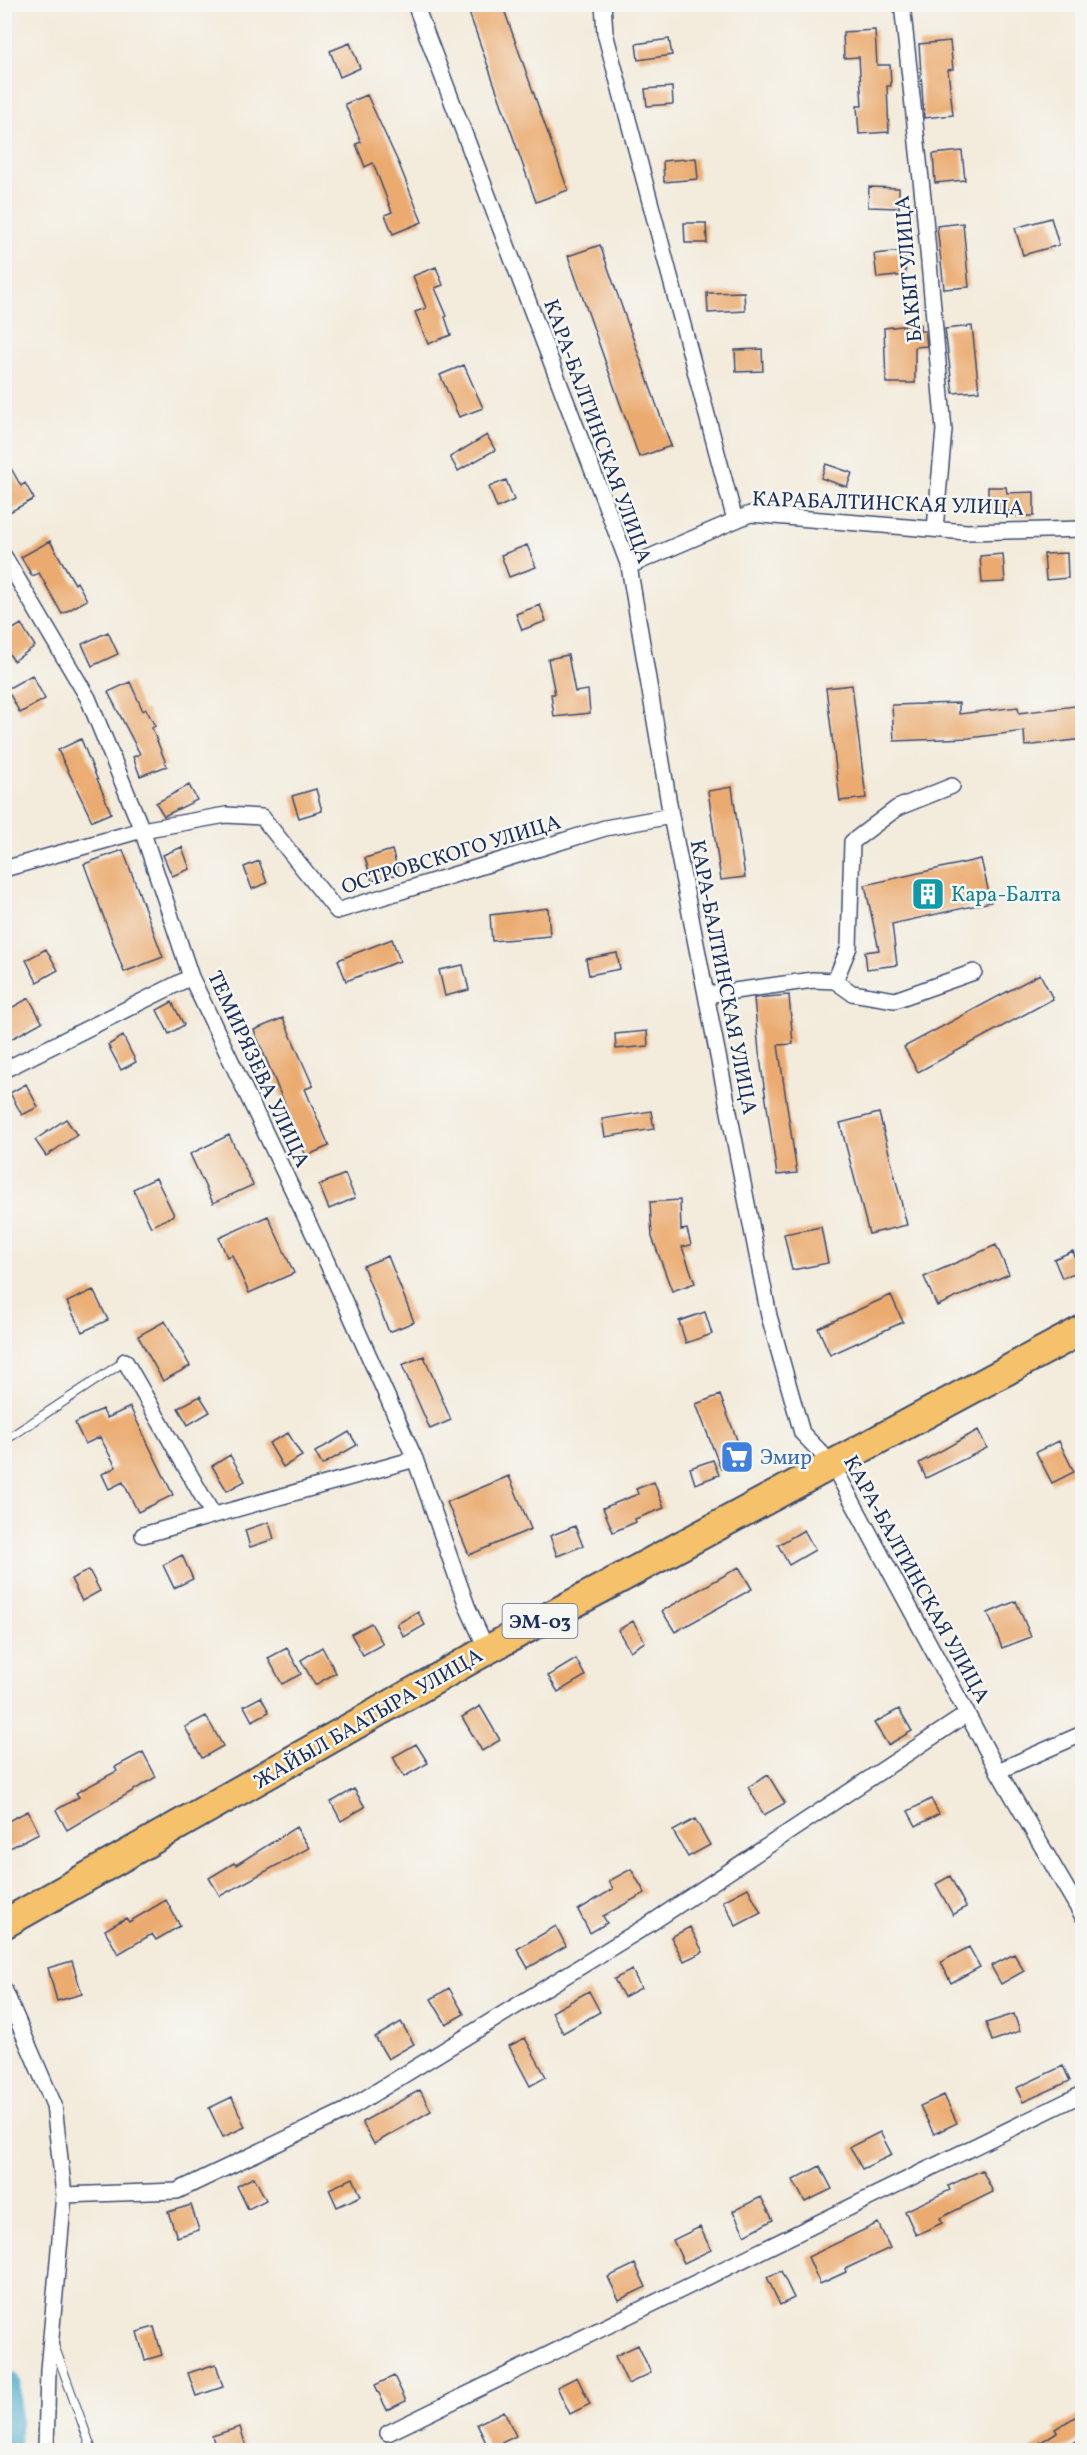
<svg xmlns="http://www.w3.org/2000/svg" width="1087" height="2455" viewBox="0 0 1087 2455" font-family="Vollkorn,serif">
<rect width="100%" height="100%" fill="#f6f6f2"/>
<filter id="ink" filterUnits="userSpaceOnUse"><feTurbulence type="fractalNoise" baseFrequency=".0167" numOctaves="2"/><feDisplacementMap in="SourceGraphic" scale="12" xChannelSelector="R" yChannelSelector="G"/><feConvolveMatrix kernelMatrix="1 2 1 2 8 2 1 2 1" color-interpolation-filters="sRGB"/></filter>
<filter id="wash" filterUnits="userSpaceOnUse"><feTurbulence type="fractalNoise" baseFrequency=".008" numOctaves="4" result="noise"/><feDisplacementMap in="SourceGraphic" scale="24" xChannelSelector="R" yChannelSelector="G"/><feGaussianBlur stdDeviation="1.35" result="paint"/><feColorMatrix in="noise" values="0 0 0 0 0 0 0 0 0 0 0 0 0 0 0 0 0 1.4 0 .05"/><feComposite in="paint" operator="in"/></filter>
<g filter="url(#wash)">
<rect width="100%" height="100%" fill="#f3ebdb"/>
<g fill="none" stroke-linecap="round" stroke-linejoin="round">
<path stroke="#4eabcc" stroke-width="33" d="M4,2385l1,65"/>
</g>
<g id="blocks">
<path fill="#ebab6f" d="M466,4h36l66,186 -32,12z
M875,30l2,35h13l1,21h-4l2,46 -30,2 -2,-28h5l-3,-49 -15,1 -1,-26z
M669,39l3,16 -34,5 -2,-16z
M950,41l3,28 -5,1 5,45 -29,3 -5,-74z
M350,43l10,25 -20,9 -10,-26z
M672,87l1,17 -26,2 -2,-17z
M367,95l32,69 23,58 -29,12 -8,-19 7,-3 -19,-49 -8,4 -9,-23 5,-2 -16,-38z
M962,151l3,29 -30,3 -2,-29z
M696,158l2,21 -34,3 -1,-21z
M869,187l30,1v20l-31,-1z
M1051,218l8,27 -36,10 -8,-27z
M684,223h22l1,20h-22z
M963,223l6,64 -25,2 -7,-63z
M600,245l71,201 -32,11 -71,-201z
M904,251l2,24 -29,3 -3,-24z
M436,267l7,18 -8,3 12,28 -2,1 6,18 -23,9 -13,-32 11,-4 -13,-32z
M744,292l1,19 -37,2 -1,-20z
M920,324v7h5l2,15 -12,1v36h-29l-2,-55z
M972,326l7,65 -26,2 -8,-64z
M762,349l1,22 -27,1 -1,-22z
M464,365l19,43 -24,9 -19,-42z
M487,435l8,15 -37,21 -8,-14z
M4,456l17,30 4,-3 9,16 -30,16z
M826,464l26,9 -5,14 -26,-9z
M506,480l8,20 -17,8 -8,-21z
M988,487h18l1,6 27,-1v24h-22v-5l-24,1z
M50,541l25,43 2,-2 10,18 -25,14 -23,-41 -7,3 -11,-19z
M527,545l9,22 -27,10 -8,-22z
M1067,553l1,25 -22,2 -2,-26z
M1003,554l2,28 -23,1 -2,-27z
M540,605l6,16 -24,9 -6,-16z
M21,624l14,22 -21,15 -10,-14v-12z
M108,632l10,22 -26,12 -10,-22z
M568,655l7,37 13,-2 2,23 -36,4 -3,-23h4l-7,-35z
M32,675l13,24 -25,14 -13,-24z
M130,682l13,29 3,-2 9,17 -3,2 15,38 -27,10 -7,-19 7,-3 -32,-62z
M852,685l14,113 -26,3 -14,-113z
M959,703v11l59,-7 1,6 64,-8v34l-58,7 -1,-15 -55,7 -75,3 -2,-36z
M81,739l30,74 -19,8 -34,-71z
M189,785l8,15 -33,16 -8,-13z
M732,787l13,90 -24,3 -13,-89z
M316,789l6,22 -23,7 -7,-22z
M182,847l8,22 -18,7 -9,-21z
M123,850l40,107 -39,15 -40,-108z
M392,850l7,24 -27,7 -7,-23z
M981,859l10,43 -99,22 5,41 -30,4 -2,-17 14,-2 -14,-65z
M259,861l8,22 -15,6 -8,-22z
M548,908l2,28 -58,5 -2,-26z
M392,939l8,22 -54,20 -8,-21z
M46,949l12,21 -21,12 -11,-22z
M617,953l3,16 -31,6 -3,-16z
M463,965l6,25 -24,6 -6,-26z
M1040,974l13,25 -135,73 -14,-25z
M789,995l4,49 -15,1 19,128 -20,2 -18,-123 -5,-54z
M29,998l13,24 -38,21v-31z
M172,1002l12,23 -15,9 -12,-24z
M283,1018l30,68 -8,3 24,57 -23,10 -52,-126z
M647,1031l1,15 -32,3 -1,-15z
M123,1036l13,26 -15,8 -13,-25z
M26,1084l12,23 -16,8 -12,-22z
M651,1111l3,18 -49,8 -3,-18z
M879,1113l28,112 -38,9 -29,-111z
M66,1119l11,16 -31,21 -11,-16z
M229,1135l24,50 -40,18 -23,-49z
M345,1174l10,24 -26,11 -10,-24z
M156,1178l18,37 -23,12 -18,-38z
M680,1200l1,30 6,-1 4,16 -9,2 13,36 -23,8 -20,-54 -2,-35z
M268,1216l26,57 -45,20 -17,-38 -5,2 -8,-19z
M821,1227l7,36 -36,7 -8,-36z
M996,1245l13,29 -72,32 -13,-29z
M1073,1251l7,20 -18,7 -8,-19z
M388,1256l26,66 -25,10 -26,-66z
M93,1290l15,30 -26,12 -15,-30z
M891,1295l12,27 -73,33 -12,-27z
M705,1312l7,22 -26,9 -7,-22z
M165,1321l25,45 -27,15 -25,-45z
M424,1356l27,64 -21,9 -28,-64z
M720,1395l25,66 -24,8 -25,-65z
M200,1396l10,16 -22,13 -10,-17z
M130,1407l43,88 -35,17 -15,-30 -14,7 -7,-15 14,-7 -16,-30 -15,7 -10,-21 27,-14 5,9z
M978,1430l9,18 -61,30 -7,-15z
M349,1432l8,13 -35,20 -7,-13z
M288,1433l14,23 -19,11 -14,-24z
M1059,1441l15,31 -22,11 -16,-31z
M230,1455l15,26 -18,10 -15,-25z
M713,1460l6,15 -24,9 -5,-16z
M509,1476l22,53 -62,26 -22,-53z
M654,1482l10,26 -29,11 1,3 -23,10 -10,-24 35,-14 -2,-5z
M269,1522l5,17 -24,8 -5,-17z
M575,1526l8,20 -26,10 -7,-20z
M804,1530l11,20 -26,15 -11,-20z
M182,1555l11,24 -19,9 -11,-23z
M739,1567l13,22 -77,43 -13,-21z
M89,1570l11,21 -18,10 -11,-22z
M1016,1601l15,36 -29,11 -14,-35z
M418,1612l7,13 -21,12 -7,-13z
M633,1621l12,21 -15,9 -12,-21z
M371,1623l12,21 -20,11 -12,-21z
M322,1647l14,26 -21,12 -14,-25z
M287,1648l14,26 -19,10 -14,-26z
M576,1659l9,17 -27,16 -10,-16z
M261,1697l8,15 -17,9 -8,-15z
M480,1706l20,34 -18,11 -20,-34z
M899,1709l13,22 -24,14 -14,-22z
M206,1716l17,30 -21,12 -17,-31z
M416,1744l12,19 -24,14 -11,-20z
M143,1752l13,25 -89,53 -11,-20 23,-13 -3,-4 41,-22 -2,-4z
M768,1775l17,28 -21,12 -16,-28z
M354,1789l11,18 -24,14 -10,-19z
M931,1799l8,15 -23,12 -8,-15z
M28,1811l11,22 -35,18v-28z
M695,1819l15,26 -22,12 -15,-26z
M296,1827l13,21 -89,48 -11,-18 25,-15 2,2z
M631,1869l14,24 -42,23 4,7 -17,10 -12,-23 35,-21 -4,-8z
M950,1876l16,31 -13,8 -17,-31z
M748,1888l13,25 -25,13 -13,-25z
M166,1900l14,26 -24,14 -4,-6 -34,20 -13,-24 21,-12 3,4z
M556,1926l10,20 -38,22 -11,-19z
M690,1927l13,25 -19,9 -13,-24z
M969,1947l11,20 -29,16 -10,-21z
M1014,1954l10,17 -23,13 -10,-18z
M72,1961l10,33 -25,7 -9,-33z
M632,1970l9,18 -17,9 -10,-18z
M449,1988l15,26 -18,10 -15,-25z
M589,1991l11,21 -37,21 -11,-21z
M1014,2014l6,17 -28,10 -6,-18z
M401,2022l13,22 -26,15 -13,-22z
M525,2038l21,39 -16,9 -21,-40z
M1063,2066l7,15 -47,21 -7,-14z
M420,2090l11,21 -57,33 -12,-22z
M944,2095l13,28 -23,11 -14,-28z
M232,2097l13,30 -22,10 -14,-29z
M880,2132l12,23 -30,14 -12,-22z
M820,2166l12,23 -27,13 -12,-22z
M982,2170l11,22 -53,26 2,5 -26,12 -11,-24 45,-21 -2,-4z
M254,2177l12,23 -18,9 -11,-23z
M353,2178l8,18 -24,11 -8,-18z
M761,2197l12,23 -28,15 -12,-24z
M191,2205l8,25 -22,7 -9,-25z
M878,2223l12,25 -45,21 1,3 -26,12 -12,-27z
M700,2227l11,23 -27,13 -11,-23z
M635,2264l11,23 -27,13 -11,-23z
M781,2271l13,27 -14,7 -13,-28z
M154,2327l8,28 -17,5 -8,-28z
M638,2345l13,28 -23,11 -13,-28z
M216,2364l7,23 -27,9 -8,-23z
M394,2376l12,25 -19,9 -12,-25z
M577,2377l13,27 -20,10 -13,-27z
M504,2411l12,25 -27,13 -12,-25z
M1083,2412v25l-22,14h-34l30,-19 -2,-3z
M240,2427l6,19 -12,5h-17l-5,-15z"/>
</g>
</g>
<g filter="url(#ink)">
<use href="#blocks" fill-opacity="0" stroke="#3b4b71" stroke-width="1.5"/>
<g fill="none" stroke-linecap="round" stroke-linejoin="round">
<defs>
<path id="lane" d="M4,1441l121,-80
M54,2345l38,105"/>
<path id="street" d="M415,4l214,562 42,250 98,500 33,117 30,31 166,307 84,144
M603,4l2,29 130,487
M902,4l22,203 20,223 -9,99
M4,556l84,142 54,132 49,147 135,283 89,199 52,147 20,44
M629,566l121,-52 217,18 115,-3
M4,869l138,-39 84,-15 36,2 75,94 268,-83 66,-12
M835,981l14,-34 3,-105 45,-34 55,-22
M706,995l107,-15 22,1 17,12 43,7 79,-28
M4,1070l187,-93
M125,1361l88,154
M143,1535l272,-76
M998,1771l84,-37
M4,1989l50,116 10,90 -16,175 -2,80
M64,2195l113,-4 168,-80 303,-186 319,-211
M388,2433l694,-339"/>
<path id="highway" d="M4,1924l483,-274 595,-320"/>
</defs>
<use href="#lane" stroke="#3b4b71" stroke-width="10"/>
<use href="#street" stroke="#3b4b71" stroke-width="18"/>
<use href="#highway" stroke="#3b4b71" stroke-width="32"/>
<use href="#lane" stroke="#fff" stroke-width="8"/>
<use href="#street" stroke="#fff" stroke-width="15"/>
<use href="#highway" stroke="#f5c16b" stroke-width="28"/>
</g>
</g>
<defs>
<symbol id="building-square" viewBox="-11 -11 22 22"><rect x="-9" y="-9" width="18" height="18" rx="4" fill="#0f9aa8" stroke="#f6f6f2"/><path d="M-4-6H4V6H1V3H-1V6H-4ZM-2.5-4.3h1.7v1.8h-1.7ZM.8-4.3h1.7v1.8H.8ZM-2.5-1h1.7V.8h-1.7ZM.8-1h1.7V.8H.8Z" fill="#fff"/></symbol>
<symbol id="supermarket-square" viewBox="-11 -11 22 22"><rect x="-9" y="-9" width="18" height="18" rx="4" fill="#3f7fe0" stroke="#f6f6f2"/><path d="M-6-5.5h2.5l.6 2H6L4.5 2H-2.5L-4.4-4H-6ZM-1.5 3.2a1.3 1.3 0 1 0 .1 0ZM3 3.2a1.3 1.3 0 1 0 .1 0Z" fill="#fff"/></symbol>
</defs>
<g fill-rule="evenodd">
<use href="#building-square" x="909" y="875" width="38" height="38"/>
<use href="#supermarket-square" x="718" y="1438" width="38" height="38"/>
</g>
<g text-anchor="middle" stroke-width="5" stroke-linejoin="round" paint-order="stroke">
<rect fill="#f6f6f2" stroke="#5d6b8a" stroke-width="1.5" x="502.5" y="1604" width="75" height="34" rx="4.5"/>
<g font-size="20" font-weight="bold" fill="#1b2f5e">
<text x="540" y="1628">ЭМ-03</text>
</g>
<g font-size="21" fill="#1b2f5e" stroke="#f6f6f2">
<text transform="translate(908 269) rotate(-95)" y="7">БАКЫТ УЛИЦА</text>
<text transform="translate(598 431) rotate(70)" y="7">КАРА-БАЛТИНСКАЯ УЛИЦА</text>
<text transform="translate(888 503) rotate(2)" y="7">КАРАБАЛТИНСКАЯ УЛИЦА</text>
<text transform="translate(451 854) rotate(-17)" y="7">ОСТРОВСКОГО УЛИЦА</text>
<text transform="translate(724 977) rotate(79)" y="7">КАРА-БАЛТИНСКАЯ УЛИЦА</text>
<text transform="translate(259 1069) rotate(65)" y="7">ТЕМИРЯЗЕВА УЛИЦА</text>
<text transform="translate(917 1579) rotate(61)" y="7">КАРА-БАЛТИНСКАЯ УЛИЦА</text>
<text transform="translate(368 1718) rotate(-30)" y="7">ЖАЙЫЛ БААТЫРА УЛИЦА</text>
</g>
<g font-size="21" fill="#0d838f" stroke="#f6f6f2" text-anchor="start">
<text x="951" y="901">Кара-Балта</text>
</g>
<g font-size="21" fill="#366cbe" stroke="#f6f6f2" text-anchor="start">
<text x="760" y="1464">Эмир</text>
</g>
</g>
<rect width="1087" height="2455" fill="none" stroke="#f6f6f2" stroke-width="24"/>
</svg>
